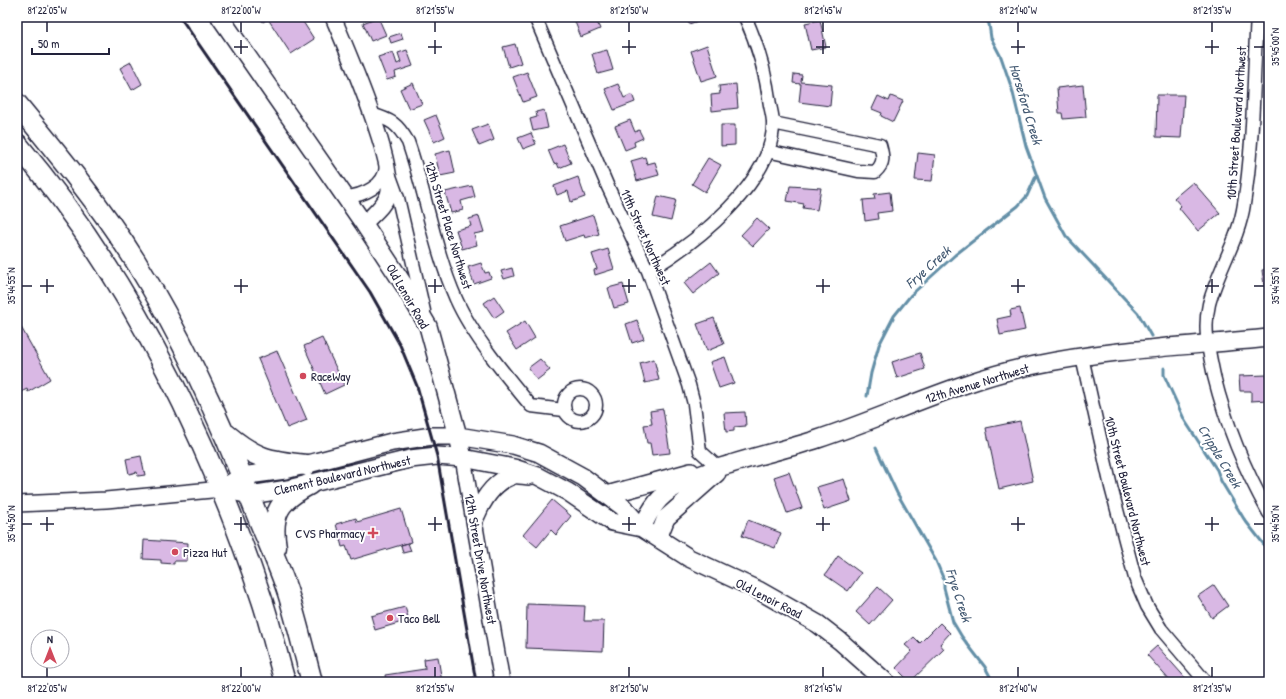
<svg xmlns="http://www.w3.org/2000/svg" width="1286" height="699" viewBox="0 0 1286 699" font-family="'Patrick Hand',sans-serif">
<rect width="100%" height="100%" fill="#fff"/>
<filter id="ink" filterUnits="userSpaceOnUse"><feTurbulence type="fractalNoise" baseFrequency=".025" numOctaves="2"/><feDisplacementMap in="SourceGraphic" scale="8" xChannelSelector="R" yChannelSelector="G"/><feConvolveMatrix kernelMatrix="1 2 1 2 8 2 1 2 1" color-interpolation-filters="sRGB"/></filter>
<g filter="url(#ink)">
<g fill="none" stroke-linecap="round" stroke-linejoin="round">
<path stroke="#638fa7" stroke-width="3" d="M985,17l4,7 2,14 10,19 11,32 14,57 19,52 21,38 72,77 13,23
M1164,368v7l21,46 32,49 4,11 23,38 25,32
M867,396l4,-23 8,-28 15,-29 17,-21 44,-40 63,-49 9,-10 9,-20
M876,448l21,45 39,68 8,19v8l9,34 9,15 23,30 8,15"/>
</g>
<path fill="#d9b8e4" stroke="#22223b" d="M260,17h40l14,22 -23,15 -23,-35 -5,3z
M378,17l8,18 -15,6 -8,-18z
M588,17h7l5,12 -19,8 -6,-15z
M687,17h16l1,2 -15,5z
M820,20l6,27 -15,3 -6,-27z
M401,33l2,6 -12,4 -2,-6z
M515,44l6,19 -12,4 -6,-20z
M707,45l10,31 -16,5 -10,-30z
M407,50l6,16 -18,6 1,5 -9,3 -9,-23 15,-5 4,12 4,-2 -3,-9z
M607,50l6,20 -15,4 -6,-20z
M131,62l11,22 -10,6 -12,-22z
M527,72l10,25 -14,5 -10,-25z
M794,74l8,1 -1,7 31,3 -2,21 -31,-4 2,-18 -8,-1z
M413,83l9,21 -13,5 -9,-20z
M618,84l6,14 8,-4 3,8 -21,8 -9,-21z
M736,84l2,24 -26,3 -1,-16 9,-1 -1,-8z
M1083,85l3,32 -23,2 -1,-6h-3l-2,-25z
M1157,95h27l-3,43 -25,-1z
M878,96l11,5 2,-5 12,5 -10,21 -12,-6 1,-3 -10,-4z
M544,110l4,18 -15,3 -3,-12 7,-2 -1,-5z
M436,115l9,22 -11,5 -10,-22z
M630,120l5,12 4,-2 4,8 -9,4 1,4 -10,4 -10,-24z
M488,124l6,16 -15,6 -7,-16z
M721,125h14v20l-14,1z
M531,133l5,11 -13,5 -5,-11z
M563,144l8,19 -12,5 -2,-5 -3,1 -6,-14z
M450,150l5,23 -15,3 -5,-22z
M918,153l17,2 -3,26 -17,-1z
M645,157l2,7 8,-2 4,13 -22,6 -6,-20z
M708,158l13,7 -16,27 -13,-8z
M578,177l7,20 -14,5 -3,-11 -11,4 -3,-9z
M1193,182l27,31 -22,18 -19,-23 2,-2 -7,-8z
M472,186l3,11 -14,4 2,9 -12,3 -6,-21z
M790,186l31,2 -4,22 -14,-2 1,-4 -17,-3z
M890,192l2,19 -15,2 1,6 -13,2 -2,-21 12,-1 -1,-5z
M658,196l18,4 -5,21 -18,-4z
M593,215l6,19 -14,4 -1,-3 -19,6 -5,-15z
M479,216l5,16 -10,2 3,11 -15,4 -6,-19 15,-4 -2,-7z
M757,218l12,11 -16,17 -12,-11z
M608,249l6,20 -19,6 -1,-5 3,-1 -5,-15z
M711,262l8,11 -26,21 -9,-11z
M481,263l4,10 4,-1 2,6 -17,6 -6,-17z
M512,268l2,8 -10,3 -3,-8z
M1269,269v15l-5,1 -2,-15z
M623,284l6,20 -15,4 -6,-20z
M494,296l10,15 -10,7 -10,-15z
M1020,308l5,22 -25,5 -3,-16 14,-3 -1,-6z
M714,318l10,26 -17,7 -10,-27z
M17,320l33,59 -22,13 -1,-3 -10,5z
M637,320l7,19 -12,4 -6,-19z
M525,321l10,17 -18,12 -11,-17z
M322,338l22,47 -19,9 -21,-48z
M277,351l30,69 -20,8 -29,-69z
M920,353l5,16 -28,9 -5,-16z
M725,357l9,26 -15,5 -9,-26z
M540,359l10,11 -13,10 -9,-12z
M654,359l5,21 -14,3 -5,-20z
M1267,375l1,25 -17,1v-10h-11l-1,-15z
M663,409l7,44 -18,2 -2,-12h-3l-3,-18 8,-1 -2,-13z
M745,412l1,14 -12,1v4l-8,1 -2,-19z
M1020,421l13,60 -34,8 -13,-61z
M141,456l4,19 -7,1 -1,-4 -8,2 -3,-15z
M789,472l13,36 -15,5 -13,-36z
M844,479l7,22 -27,9 -7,-23z
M552,500l19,16 -15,19 -5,-5 -14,17 -14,-12z
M401,509l10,33 -60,18 -5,-14 -4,1 -6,-23 20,-6 1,4z
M748,520l33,13 -6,15 -33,-12z
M144,540l44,3 -1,18h-13v3l-13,-1v-3l-18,-1z
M408,543l3,8 -8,2 -2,-8z
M838,556l23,17 -13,18 -23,-16z
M1214,585l14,21 -16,12 -14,-22z
M878,587l14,13 -22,25 -14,-13z
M527,604l58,2 -1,15h20l-1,30 -77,-3z
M405,607l4,13 -34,10 -4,-14z
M940,623l10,10 -10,11 4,5 -34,33 -14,-14 16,-17 -7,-6 9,-8 6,6z
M1157,646l32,36h-18l-24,-27z
M438,657l4,25h-56l-1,-7 40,-6 -1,-10z"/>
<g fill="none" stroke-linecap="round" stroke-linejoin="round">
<defs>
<path id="minor" d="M535,17l73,170 40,84 41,114 5,19 6,47 20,18
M1257,17c-4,62 -3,126 -13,187 -5,35 -26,66 -35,100 -6,25 0,47 5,72 12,48 30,93 55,137
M371,114c20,6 26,9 37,28 18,51 26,107 48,157 16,36 50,77 75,107l33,4
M767,151l91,20 17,1c10,-9 8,-16 5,-27l-107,-22
M390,176l8,22 26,113
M345,197c18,-1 40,-11 41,-31
M648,271c46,-27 126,-89 125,-148 0,-6 -2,-13 -3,-18 -4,-31 -12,-60 -25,-88
M1082,357l29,130 24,91 12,28 14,23 45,53
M564 405a16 16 0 1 1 32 0a16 16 0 1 1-32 0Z"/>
<path id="tertiary" d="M333,17c13,31 65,150 55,178 -4,11 -16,20 -24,29
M463,458l39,224
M17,504l89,-4 116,-11"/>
<path id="secondary" d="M220,17l144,207 40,61 24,41 30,110 5,22
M222,489l20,-13 43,-6 107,-28 40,-6h26l55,9 26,8 44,24 40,30 19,21 47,30 69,32 60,34 22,17 46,41
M236,492l14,3 38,-6 122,-30 27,-3 26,2 51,10 24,8 30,16 44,30 30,6
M607,495l84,-23
M475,518c7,-17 19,-37 39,-43 4,-1 11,1 15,1
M642,528c7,-15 13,-27 27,-37 38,-26 105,-37 149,-52 73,-24 142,-59 217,-74 77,-16 156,-19 234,-27
M658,538l8,-20 51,-45"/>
<path id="trunk" d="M17,104c42,51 84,102 119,158 49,79 86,162 119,248 11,28 24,55 33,83 9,29 16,59 24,89
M17,144c113,133 190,291 245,456 9,27 15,55 23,82
M226,434c30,25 42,27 80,31
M276,547c-6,-35 4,-47 34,-63"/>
</defs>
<use href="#minor" stroke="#22223b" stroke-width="15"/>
<use href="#tertiary" stroke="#22223b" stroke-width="18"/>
<use href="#secondary" stroke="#22223b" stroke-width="20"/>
<use href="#trunk" stroke="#22223b" stroke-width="23"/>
<use href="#minor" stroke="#fff" stroke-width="12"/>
<use href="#tertiary" stroke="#fff" stroke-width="15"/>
<use href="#secondary" stroke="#fff" stroke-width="17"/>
<use href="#trunk" stroke="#fff" stroke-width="20"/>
<path stroke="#22223b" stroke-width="3" d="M180,17l190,275 30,53 17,41 20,70 39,226"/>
</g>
</g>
<path fill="none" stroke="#22223b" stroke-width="1.5" d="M47,22v10M241,22v10M435,22v10M629,22v10M823,22v10M1018,22v10M1212,22v10M241,40v14M435,40v14M629,40v14M823,40v14M1018,40v14M1212,40v14M234,47h14M428,47h14M622,47h14M816,47h14M1011,47h14M1205,47h14M1254,47h10M47,279v14M241,279v14M435,279v14M629,279v14M823,279v14M1018,279v14M1212,279v14M22,286h10M40,286h14M234,286h14M428,286h14M622,286h14M816,286h14M1011,286h14M1205,286h14M1254,286h10M47,517v14M241,517v14M435,517v14M629,517v14M823,517v14M1018,517v14M1212,517v14M22,524h10M40,524h14M234,524h14M428,524h14M622,524h14M816,524h14M1011,524h14M1205,524h14M1254,524h10M47,667v10M241,667v10M435,667v10M629,667v10M823,667v10M1018,667v10M1212,667v10"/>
<g fill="#d1495b" stroke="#fff" stroke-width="1.5">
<circle cx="303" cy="376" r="4"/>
<path d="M371 527h4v4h4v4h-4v4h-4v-4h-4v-4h4z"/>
<circle cx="175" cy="552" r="4"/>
<circle cx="390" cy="618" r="4"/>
</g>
<g text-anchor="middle" stroke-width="4" stroke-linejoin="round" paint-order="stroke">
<g font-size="13" fill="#22223b" stroke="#fff">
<text transform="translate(1236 123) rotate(-86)" y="5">10th Street Boulevard Northwest</text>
<text transform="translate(449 225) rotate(73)" y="5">12th Street Place Northwest</text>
<text transform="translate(646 237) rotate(66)" y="5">11th Street Northwest</text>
<text transform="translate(408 296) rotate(60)" y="5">Old Lenoir Road</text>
<text transform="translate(977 383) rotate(-17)" y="5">12th Avenue Northwest</text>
<text transform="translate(342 475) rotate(-13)" y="5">Clement Boulevard Northwest</text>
<text transform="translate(1128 491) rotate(76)" y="5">10th Street Boulevard Northwest</text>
<text transform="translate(481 559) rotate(80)" y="5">12th Street Drive Northwest</text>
<text transform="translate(769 598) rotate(27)" y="5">Old Lenoir Road</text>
</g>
<g font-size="13" fill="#22223b" stroke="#fff" text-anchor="start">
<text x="311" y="381">RaceWay</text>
<text x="365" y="538" text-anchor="end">CVS Pharmacy</text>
<text x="183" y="557">Pizza Hut</text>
<text x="398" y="623">Taco Bell</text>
</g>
<g font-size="14" font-style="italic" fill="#425871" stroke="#fff">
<text transform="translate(1026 104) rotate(73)" y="5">Horseford Creek</text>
<text transform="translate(928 267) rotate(-42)" y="5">Frye Creek</text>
<text transform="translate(1220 456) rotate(59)" y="5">Cripple Creek</text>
<text transform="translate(959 595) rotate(72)" y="5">Frye Creek</text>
</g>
</g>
<rect width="1286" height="699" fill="none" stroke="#fff" stroke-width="44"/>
<g transform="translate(50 649)"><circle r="19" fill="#ffffff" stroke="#a7a7b1"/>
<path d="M0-3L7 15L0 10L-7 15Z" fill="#d1495b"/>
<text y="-6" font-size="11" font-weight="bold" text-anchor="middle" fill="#22223b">N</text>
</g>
<path d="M32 48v6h77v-6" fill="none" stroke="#22223b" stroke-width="2"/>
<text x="38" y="48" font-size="12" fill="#22223b" stroke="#ffffff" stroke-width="3" paint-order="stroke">50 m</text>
<rect x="22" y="22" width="1242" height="655" fill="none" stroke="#22223b" stroke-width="1.5"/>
<g font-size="10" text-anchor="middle" fill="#22223b">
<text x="47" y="14">81°22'05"W</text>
<text x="241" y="14">81°22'00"W</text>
<text x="435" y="14">81°21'55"W</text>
<text x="629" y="14">81°21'50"W</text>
<text x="823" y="14">81°21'45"W</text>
<text x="1018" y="14">81°21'40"W</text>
<text x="1212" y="14">81°21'35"W</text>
<text transform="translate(1275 47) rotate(-90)" y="4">35°45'00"N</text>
<text transform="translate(11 286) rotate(-90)" y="4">35°44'55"N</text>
<text transform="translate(1275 286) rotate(-90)" y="4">35°44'55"N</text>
<text transform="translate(11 524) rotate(-90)" y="4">35°44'50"N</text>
<text transform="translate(1275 524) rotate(-90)" y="4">35°44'50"N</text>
<text x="47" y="692">81°22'05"W</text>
<text x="241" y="692">81°22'00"W</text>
<text x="435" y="692">81°21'55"W</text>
<text x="629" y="692">81°21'50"W</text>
<text x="823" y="692">81°21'45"W</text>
<text x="1018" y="692">81°21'40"W</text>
<text x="1212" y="692">81°21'35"W</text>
</g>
</svg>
